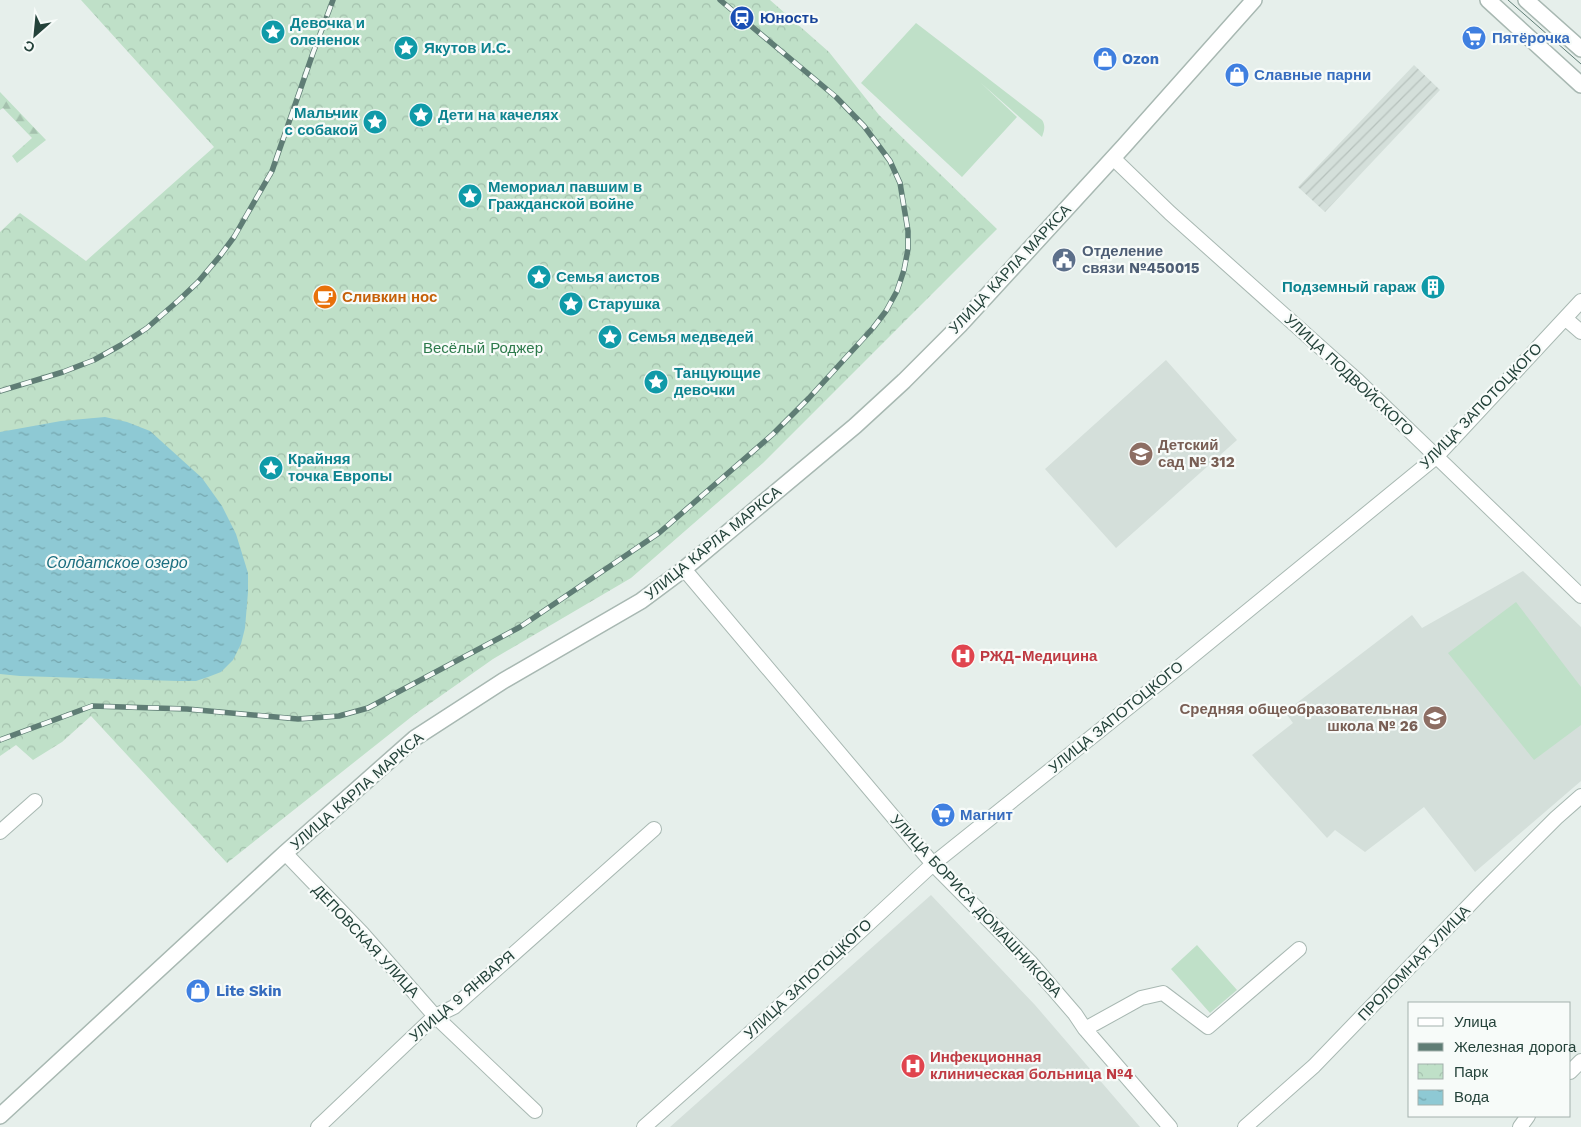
<svg xmlns="http://www.w3.org/2000/svg" width="1581" height="1127" viewBox="0 0 1581 1127" font-family="'Work Sans',sans-serif">
<defs>
<pattern id="industrial-furrows" width="10" height="10" patternUnits="userSpaceOnUse" patternTransform="scale(1.25)"><rect width="10" height="10" fill="#d4dfda"/><path d="M-1 1l2-2M0 10L10 0M9 11l2-2" fill="none" stroke="#b6c1bc"/></pattern>
<pattern id="forest-firs" width="22" height="20" patternUnits="userSpaceOnUse" patternTransform="scale(1.25)"><rect width="22" height="20" fill="#bfe0c8"/><path d="M5 1l3.5 6h-7zM16 11l3.5 6h-7z" fill="#a4c1ad"/></pattern>
<pattern id="park-crowns" width="20" height="18" patternUnits="userSpaceOnUse" patternTransform="scale(1.25)"><rect width="20" height="18" fill="#bfe0c8"/><path d="M2 6a3 3 0 1 1 6 0M12 15a3 3 0 1 1 6 0" fill="none" stroke="#a4c1ad"/></pattern>
<pattern id="water-ripples" width="26" height="14" patternUnits="userSpaceOnUse" patternTransform="scale(1.25)"><rect width="26" height="14" fill="#8ec9d4"/><path d="M2 4q2-2 4 0t4 0M15 11q2-2 4 0t4 0" fill="none" stroke="#74a5ad"/></pattern>
</defs>
<rect width="100%" height="100%" fill="#e6efeb"/>
<path fill="#d4dfda" d="M1166,360l71,80 -121,108 -71,-79z
M1523,571l58,56v154l-106,91 -51,-65 -59,45 -30,-22 -8,8 -75,-83 41,-32 -8,-11 127,-97 10,13z
M931,895l104,110 105,122h-470z"/>
<path fill="url(#industrial-furrows)" d="M1414,65l26,25 -115,122 -27,-25z"/>
<path fill="#bfe0c8" d="M916,23l126,97c4,6 2,11 0,17l-61,-54 36,34 -55,60 -101,-94z
M1516,602l65,85v38l-47,35 -86,-107z
M1197,945l40,45 -27,23 -39,-44z"/>
<path fill="url(#forest-firs)" d="M0,92l46,48 -29,23 -5,-7 20,-18 -29,-30 -3,2z"/>
<path fill="url(#park-crowns)" d="M81,0h689l59,52 50,63 118,114 -234,234 -132,115 -138,81 -78,55 -188,149 -136,-147 -29,26 -29,18 -17,-15 -16,11v-524l20,-19 66,48 128,-114z"/>
<path fill="url(#water-ripples)" d="M105,417l22,5 23,9 52,47 20,28 14,28 12,39v19l-3,36 -4,16 -8,16 -12,12 -13,5 -12,4h-17l-159,-5 -20,-2v-242l61,-11z"/>
<g fill="none" stroke-linecap="round" stroke-linejoin="round">
<defs>
<path id="minor" d="M1113,158l57,55 188,168 223,215
M1566,319l15,13
M684,569l249,295 98,99 44,51 10,15 85,98
M0,832l35,-31
M285,853l77,80 73,83 100,95
M1085,1029l56,-31 22,-5 45,34 91,-78
M1570,1072l11,-11
M318,1127l117,-111 19,-9 200,-178
M644,1127l114,-101 175,-162 246,-197 257,-210 145,-156
M1245,1127l69,-61 167,-173 75,-75 25,-22
M1520,1127l8,-11"/>
<path id="tertiary" d="M1488,0l93,85
M1526,0l55,49
M0,1116l285,-263 130,-115 88,-57 138,-80 43,-32 171,-143 49,-45 56,-56 164,-179 130,-146"/>
</defs>
<use href="#minor" stroke="#a8b8b2" stroke-width="16"/>
<use href="#tertiary" stroke="#a8b8b2" stroke-width="18"/>
<use href="#minor" stroke="#fff" stroke-width="14"/>
<use href="#tertiary" stroke="#fff" stroke-width="15"/>
<path stroke="#5f7d75" stroke-width="1" d="M1508,0l73,64"/>
<defs>
<path id="rail" d="M0,391l63,-19 31,-12 27,-15 26,-17 32,-28 19,-18 22,-26 14,-19 38,-66 41,-118 20,-53
M0,740l92,-34 95,3 111,10 41,-3 29,-8 152,-81 139,-94 114,-99 36,-36 64,-70 13,-17 11,-20 7,-21 4,-21v-18l-8,-48 -10,-22 -26,-35 -28,-29 -116,-97"/>
</defs>
<use href="#rail" stroke="#5f7d75" stroke-width="5.5"/>
<use href="#rail" stroke="#f7fbf9" stroke-width="4" stroke-dasharray="11" stroke-linecap="butt"/>
</g>
<defs>
<symbol id="station-disc" viewBox="-11 -11 22 22"><circle r="9.5" fill="#1a4fb4" stroke="#f7fbf9"/><path d="M-3-6H3Q5-6 5-4V2Q5 4 3 4L4.5 6H3L1.5 4h-3L-3 6H-4.5L-3 4Q-5 4-5 2V-4Q-5-6-3-6ZM-3.5-4v3h7v-3ZM-3.5 1v1.5H-2V1ZM2 1v1.5H3.5V1Z" fill="#fff"/></symbol>
<symbol id="sight-disc" viewBox="-11 -11 22 22"><circle r="9.5" fill="#0f9aa8" stroke="#f7fbf9"/><path d="M0-6L1.8-2.2L6-1.7L2.9 1.2L3.7 5.4L0 3.3L-3.7 5.4L-2.9 1.2L-6-1.7L-1.8-2.2Z" fill="#fff"/></symbol>
<symbol id="supermarket-disc" viewBox="-11 -11 22 22"><circle r="9.5" fill="#3f7fe0" stroke="#f7fbf9"/><path d="M-6-5.5h2.5l.6 2H6L4.5 2H-2.5L-4.4-4H-6ZM-1.5 3.2a1.3 1.3 0 1 0 .1 0ZM3 3.2a1.3 1.3 0 1 0 .1 0Z" fill="#fff"/></symbol>
<symbol id="shop-disc" viewBox="-11 -11 22 22"><circle r="9.5" fill="#3f7fe0" stroke="#f7fbf9"/><path d="M-5-2.5h2.3a2.7 3.5 0 0 1 5.4 0H5L5.5 6h-11ZM-1.5-2.5h3a1.5 2.3 0 0 0-3 0Z" fill="#fff"/></symbol>
<symbol id="civic-disc" viewBox="-11 -11 22 22"><circle r="9.5" fill="#5c6f8a" stroke="#f7fbf9"/><path d="M-.6-6.5H3V-4.5H.6V-3L4-1V1h2V6H-6V1h2V-1L-.6-3ZM-1.2 2.5V6h2.4V2.5Z" fill="#fff"/></symbol>
<symbol id="building-disc" viewBox="-11 -11 22 22"><circle r="9.5" fill="#0f9aa8" stroke="#f7fbf9"/><path d="M-4-6H4V6H1V3H-1V6H-4ZM-2.5-4.3h1.7v1.8h-1.7ZM.8-4.3h1.7v1.8H.8ZM-2.5-1h1.7V.8h-1.7ZM.8-1h1.7V.8H.8Z" fill="#fff"/></symbol>
<symbol id="cafe-disc" viewBox="-11 -11 22 22"><circle r="9.5" fill="#e8710a" stroke="#f7fbf9"/><path d="M-5.5-4.5H6V0H3Q3 3.5 0 3.5H-2.5Q-5.5 3.5-5.5 0ZM3-3.2v2h1.7v-2ZM-6 4.5H4V6H-6Z" fill="#fff"/></symbol>
<symbol id="school-disc" viewBox="-11 -11 22 22"><circle r="9.5" fill="#8d6e63" stroke="#f7fbf9"/><path d="M0-5L7-2L0 1L-7-2ZM-4 1L0 2.5L4 1V4Q0 6-4 4Z" fill="#fff"/></symbol>
<symbol id="hospital-disc" viewBox="-11 -11 22 22"><circle r="9.5" fill="#e0444e" stroke="#f7fbf9"/><path d="M-5-5h3v3.5h4V-5h3V5h-3V1.5h-4V5h-3Z" fill="#fff"/></symbol>
</defs>
<g fill-rule="evenodd">
<use href="#station-disc" x="728" y="4" width="28" height="28"/>
<use href="#sight-disc" x="259" y="18" width="28" height="28"/>
<use href="#supermarket-disc" x="1460" y="24" width="28" height="28"/>
<use href="#sight-disc" x="392" y="34" width="28" height="28"/>
<use href="#shop-disc" x="1091" y="45" width="28" height="28"/>
<use href="#shop-disc" x="1223" y="61" width="28" height="28"/>
<use href="#sight-disc" x="407" y="101" width="28" height="28"/>
<use href="#sight-disc" x="361" y="108" width="28" height="28"/>
<use href="#sight-disc" x="456" y="182" width="28" height="28"/>
<use href="#civic-disc" x="1050" y="246" width="28" height="28"/>
<use href="#sight-disc" x="525" y="263" width="28" height="28"/>
<use href="#building-disc" x="1419" y="273" width="28" height="28"/>
<use href="#cafe-disc" x="311" y="283" width="28" height="28"/>
<use href="#sight-disc" x="557" y="290" width="28" height="28"/>
<use href="#sight-disc" x="596" y="323" width="28" height="28"/>
<use href="#sight-disc" x="642" y="368" width="28" height="28"/>
<use href="#school-disc" x="1127" y="440" width="28" height="28"/>
<use href="#sight-disc" x="257" y="454" width="28" height="28"/>
<use href="#hospital-disc" x="949" y="642" width="28" height="28"/>
<use href="#school-disc" x="1421" y="704" width="28" height="28"/>
<use href="#supermarket-disc" x="929" y="801" width="28" height="28"/>
<use href="#shop-disc" x="184" y="977" width="28" height="28"/>
<use href="#hospital-disc" x="899" y="1052" width="28" height="28"/>
</g>
<g text-anchor="middle" stroke-width="4.5" stroke-linejoin="round" paint-order="stroke">
<g font-size="15" font-weight="bold" fill="#164399" stroke="#f7fbf9" text-anchor="start">
<text x="760" y="23">Юность</text>
</g>
<g font-size="15" font-weight="bold" fill="#0d838f" stroke="#f7fbf9" text-anchor="start">
<text x="290" y="28">Девочка и<tspan x="290" dy="17">олененок</tspan></text>
<text x="424" y="53">Якутов И.С.</text>
<text x="358" y="118" text-anchor="end">Мальчик<tspan x="358" dy="17">с собакой</tspan></text>
<text x="438" y="120">Дети на качелях</text>
<text x="488" y="192">Мемориал павшим в<tspan x="488" dy="17">Гражданской войне</tspan></text>
<text x="556" y="282">Семья аистов</text>
<text x="1416" y="292" text-anchor="end">Подземный гараж</text>
<text x="588" y="309">Старушка</text>
<text x="628" y="342">Семья медведей</text>
<text x="674" y="378">Танцующие<tspan x="674" dy="17">девочки</tspan></text>
<text x="288" y="464">Крайняя<tspan x="288" dy="17">точка Европы</tspan></text>
</g>
<g font-size="15" font-weight="bold" fill="#366cbe" stroke="#f7fbf9" text-anchor="start">
<text x="1492" y="43">Пятёрочка</text>
<text x="1122" y="64">Ozon</text>
<text x="1254" y="80">Славные парни</text>
<text x="960" y="820">Магнит</text>
<text x="216" y="996">Lite Skin</text>
</g>
<g font-size="15" font-weight="bold" fill="#4e5e75" stroke="#f7fbf9" text-anchor="start">
<text x="1082" y="256">Отделение<tspan x="1082" dy="17">связи №450015</tspan></text>
</g>
<g font-size="15" fill="#24423a" stroke="#f7fbf9">
<text transform="translate(1010 269) rotate(-47)" y="5">УЛИЦА КАРЛА МАРКСА</text>
<text transform="translate(1349 375) rotate(43)" y="5">УЛИЦА ПОДВОЙСКОГО</text>
<text transform="translate(1481 406) rotate(-46)" y="5">УЛИЦА ЗАПОТОЦКОГО</text>
<text transform="translate(713 543) rotate(-39)" y="5">УЛИЦА КАРЛА МАРКСА</text>
<text transform="translate(1116 717) rotate(-39)" y="5">УЛИЦА ЗАПОТОЦКОГО</text>
<text transform="translate(357 791) rotate(-41)" y="5">УЛИЦА КАРЛА МАРКСА</text>
<text transform="translate(976 906) rotate(47)" y="5">УЛИЦА БОРИСА ДОМАШНИКОВА</text>
<text transform="translate(366 941) rotate(47)" y="5">ДЕПОВСКАЯ УЛИЦА</text>
<text transform="translate(1414 963) rotate(-46)" y="5">ПРОЛОМНАЯ УЛИЦА</text>
<text transform="translate(808 979) rotate(-43)" y="5">УЛИЦА ЗАПОТОЦКОГО</text>
<text transform="translate(462 996) rotate(-40)" y="5">УЛИЦА 9 ЯНВАРЯ</text>
</g>
<g font-size="15" font-weight="bold" fill="#c56008" stroke="#f7fbf9" text-anchor="start">
<text x="342" y="302">Сливкин нос</text>
</g>
<g font-size="15" fill="#2d7a4b" stroke="#f7fbf9">
<text x="483" y="353">Весёлый Роджер</text>
</g>
<g font-size="15" font-weight="bold" fill="#785e54" stroke="#f7fbf9" text-anchor="start">
<text x="1158" y="450">Детский<tspan x="1158" dy="17">сад № 312</tspan></text>
<text x="1418" y="714" text-anchor="end">Средняя общеобразовательная<tspan x="1418" dy="17">школа № 26</tspan></text>
</g>
<g font-size="15" font-weight="bold" fill="#be3a42" stroke="#f7fbf9" text-anchor="start">
<text x="980" y="661">РЖД-Медицина</text>
<text x="930" y="1062">Инфекционная<tspan x="930" dy="17">клиническая больница №4</tspan></text>
</g>
<g font-size="16" font-style="italic" fill="#1c6f80" stroke="#f7fbf9">
<text x="117" y="568">Солдатское озеро</text>
</g>
</g>
<rect x="1408" y="1002" width="162" height="115" fill="#f7fbf9" stroke="#a3b1ad"/>
<rect x="1418" y="1018" width="25" height="8" fill="#ffffff" stroke="#a3b1ad"/>
<text x="1454" y="1027" font-size="15" fill="#24423a">Улица</text>
<rect x="1418" y="1043" width="25" height="8" fill="#5f7d75" stroke="#a3b1ad"/>
<text x="1454" y="1052" font-size="15" fill="#24423a">Железная дорога</text>
<rect x="1418" y="1064" width="25" height="15" fill="url(#park-crowns)" stroke="#a3b1ad"/>
<text x="1454" y="1077" font-size="15" fill="#24423a">Парк</text>
<rect x="1418" y="1090" width="25" height="15" fill="url(#water-ripples)" stroke="#a3b1ad"/>
<text x="1454" y="1102" font-size="15" fill="#24423a">Вода</text>
<g transform="translate(35 35) rotate(207)" stroke="#f7fbf9" stroke-width="4" paint-order="stroke">
<path d="M0-4L9 19L0 12L-9 19Z" fill="#24423a"/>
<text y="-8" font-size="14" font-weight="bold" text-anchor="middle" fill="#24423a">С</text>
</g>
</svg>
